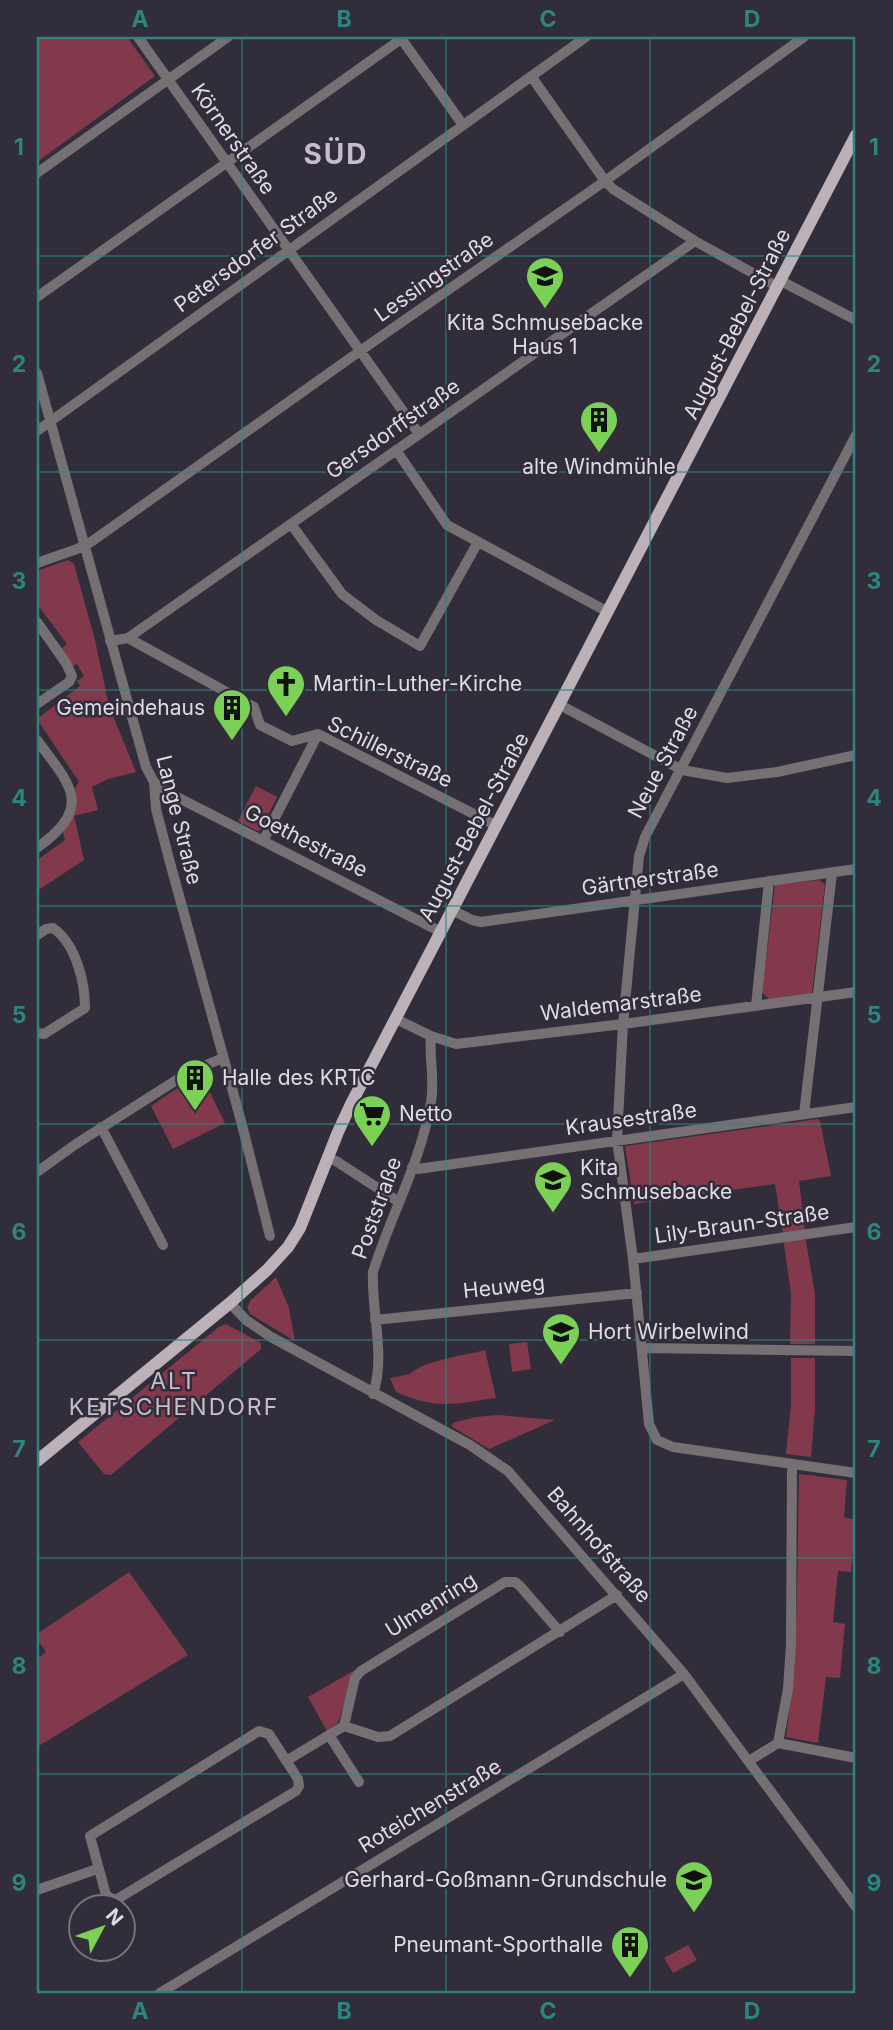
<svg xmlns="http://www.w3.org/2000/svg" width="893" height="2030" viewBox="0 0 893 2030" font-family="Inter,sans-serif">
<rect width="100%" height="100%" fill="#322d3a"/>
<path fill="#82394c" d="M37,37h90l28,39 -118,86z
M68,560l6,4 21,76 14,66 27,66 -28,7 -16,8 6,23 -24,6 10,44 -47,31v-31l28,-20 -2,-7c7,-15 15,-28 12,-45l4,-6 -42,-63 43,-33 -3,-5 7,-5 -7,-12 -5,3 -11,-18 6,-5 -30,-40v-33z
M256,786l21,11 -16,33 -4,1 -19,-10z
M819,880l6,4 -13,109 -43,6 -7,-7 13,-107z
M202,1076l23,47 -52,26 -22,-43 28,-19z
M818,1119l2,2 11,55 -32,5 6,50 -22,3 -8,-50 -141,20 -9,-58z
M803,1238l3,3 9,53v50h-25l1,-50 -7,-50 1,-3z
M276,1277l13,31 6,33 -45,-27 -3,-7 4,-7z
M226,1324l35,19v6l-150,126 -7,-1 -26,-32 142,-116z
M527,1342l4,27 -19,3 -3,-28z
M485,1350l11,48c-43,6 -58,12 -100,-6l-6,-14 20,-4c12,-13 56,-19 75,-24z
M791,1358h24v50l-4,49 -25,-3 5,-50z
M498,1415l57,5 -66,29 -38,-23 2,-3 22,-6z
M799,1474l48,6 -3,37 12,3 -5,52 -13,-1 -5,51 12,2 -5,54 -14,-1 -8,66 -32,-6c13,-87 11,-175 13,-263z
M129,1572l59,83 -151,92v-88l9,-7 -9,-13v-5z
M355,1670l-17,53 -11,8 -19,-34z
M688,1945l9,15 -24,13 -9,-15z"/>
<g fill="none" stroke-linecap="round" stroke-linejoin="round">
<path stroke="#767075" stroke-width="10" d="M138,37l281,397
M400,37l63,88
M531,76l74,105 8,8 82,52 83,46
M37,173l191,-136
M781,281l75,39
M37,297l367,-260
M37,373l93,337 16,57 8,15 2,27 13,50 72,262 29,115
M37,431l549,-394
M856,435l-211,402 -6,19 -16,168 -6,116 16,119 16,165 8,16 16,7 183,26
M396,450l51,75 161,87
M291,524l51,70 34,26 44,26 58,-104
M37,563l40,-14 14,-7 269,-191 245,-170 199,-144
M37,622l29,41 6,13 -3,6 -32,22
M128,638l126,69 6,18 32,16 26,-7 179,92
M110,641l18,-3 567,-397
M560,705l122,65 45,8 50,-6 79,-17
M37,740c33,45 58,66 0,108
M154,782l17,12 270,138
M263,841l55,-107
M452,910l20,10 9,2 375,-53
M37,935l9,-6 7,-1c23,16 32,54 32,80l-41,26 -7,-1
M756,1006l13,-125
M396,1019l35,17 25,8 167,-20 233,-32
M804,1114l28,-241
M101,1127l62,118
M327,1158l9,3 63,41
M412,1167l6,2 438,-62
M37,1172l39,-28 113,-72 34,-14
M633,1259l223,-32
M230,1303l16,17 25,17 199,108 38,26 176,203 172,233
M375,1320l262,-27
M643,1348l213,3
M373,1394c13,-39 -2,-82 0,-122 18,-57 48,-111 58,-170 4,-22 -2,-44 0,-66
M344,1726l34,11 12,-1 227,-141
M344,1726l11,-48 6,-7 144,-89h10l5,4 40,46
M259,1731l10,3 29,45 1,7 -3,5 -177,107 -5,2 -8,-5 -16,-59z
M329,1735l30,47
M778,1743l10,-54 3,-45 1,-180
M286,1761l58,-35
M749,1761l29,-18 78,15
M37,1890l60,-21
M160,1993l524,-319"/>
<path stroke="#bcb0b9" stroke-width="12" d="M37,1461l193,-158 37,-33 21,-23 12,-19 38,-96 13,-28 505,-969"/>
</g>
<path fill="none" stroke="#2e8580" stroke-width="2" stroke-opacity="0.55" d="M242,37v1956M446,37v1956M650,37v1956M37,256h819M37,472h819M37,690h819M37,906h819M37,1124h819M37,1340h819M37,1558h819M37,1774h819"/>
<defs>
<symbol id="school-pin" viewBox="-11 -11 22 30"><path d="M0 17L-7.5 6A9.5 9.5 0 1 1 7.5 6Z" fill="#7ad156" stroke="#322d3a"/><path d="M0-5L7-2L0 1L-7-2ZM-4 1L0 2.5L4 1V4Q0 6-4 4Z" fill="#111"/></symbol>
<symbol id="building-pin" viewBox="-11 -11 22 30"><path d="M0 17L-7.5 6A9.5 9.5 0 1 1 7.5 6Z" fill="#7ad156" stroke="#322d3a"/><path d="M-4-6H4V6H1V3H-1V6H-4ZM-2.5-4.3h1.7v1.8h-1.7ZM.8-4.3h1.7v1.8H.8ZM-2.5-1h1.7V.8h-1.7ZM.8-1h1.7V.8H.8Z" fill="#111"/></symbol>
<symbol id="church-pin" viewBox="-11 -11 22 30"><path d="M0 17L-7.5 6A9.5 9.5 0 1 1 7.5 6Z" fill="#7ad156" stroke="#322d3a"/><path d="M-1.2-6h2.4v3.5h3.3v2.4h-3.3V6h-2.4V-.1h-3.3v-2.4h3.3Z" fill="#111"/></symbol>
<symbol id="supermarket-pin" viewBox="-11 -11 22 30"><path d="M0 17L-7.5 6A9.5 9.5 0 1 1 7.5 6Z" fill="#7ad156" stroke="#322d3a"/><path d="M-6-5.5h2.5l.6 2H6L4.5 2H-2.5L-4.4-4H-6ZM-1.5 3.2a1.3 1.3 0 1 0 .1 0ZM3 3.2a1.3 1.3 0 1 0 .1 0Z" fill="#111"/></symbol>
</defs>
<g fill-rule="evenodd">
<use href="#school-pin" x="523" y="254" width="44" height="60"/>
<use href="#building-pin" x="577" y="398" width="44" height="60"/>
<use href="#church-pin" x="264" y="662" width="44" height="60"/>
<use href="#building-pin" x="210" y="686" width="44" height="60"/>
<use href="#building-pin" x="173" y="1056" width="44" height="60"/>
<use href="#supermarket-pin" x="350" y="1092" width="44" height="60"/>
<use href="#school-pin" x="531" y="1158" width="44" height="60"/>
<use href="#school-pin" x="539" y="1310" width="44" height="60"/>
<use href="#school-pin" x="672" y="1858" width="44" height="60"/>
<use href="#building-pin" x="608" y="1923" width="44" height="60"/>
</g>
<g text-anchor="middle" stroke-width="5" stroke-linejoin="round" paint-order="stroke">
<g font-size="21" fill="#dfdce5" stroke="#322d3a">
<text transform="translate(233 139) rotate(55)" y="7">Körnerstraße</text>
<text transform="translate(256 250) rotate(-36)" y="7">Petersdorfer Straße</text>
<text transform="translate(434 277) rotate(-35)" y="7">Lessingstraße</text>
<text transform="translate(737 324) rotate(-63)" y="7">August-Bebel-Straße</text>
<text transform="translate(393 429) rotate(-35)" y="7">Gersdorffstraße</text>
<text transform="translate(390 752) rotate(26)" y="7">Schillerstraße</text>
<text transform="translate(663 762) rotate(-62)" y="7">Neue Straße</text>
<text transform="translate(179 820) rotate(76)" y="7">Lange Straße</text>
<text transform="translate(474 827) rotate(-62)" y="7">August-Bebel-Straße</text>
<text transform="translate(306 841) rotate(27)" y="7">Goethestraße</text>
<text transform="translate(650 879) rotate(-8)" y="7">Gärtnerstraße</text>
<text transform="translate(621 1004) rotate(-7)" y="7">Waldemarstraße</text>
<text transform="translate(631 1119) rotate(-8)" y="7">Krausestraße</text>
<text transform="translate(377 1208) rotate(-70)" y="7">Poststraße</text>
<text transform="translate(742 1224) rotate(-8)" y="7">Lily-Braun-Straße</text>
<text transform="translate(504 1287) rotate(-6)" y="7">Heuweg</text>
<text transform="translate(599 1545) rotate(49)" y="7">Bahnhofstraße</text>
<text transform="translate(431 1605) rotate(-32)" y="7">Ulmenring</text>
<text transform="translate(430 1806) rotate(-31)" y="7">Roteichenstraße</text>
</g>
<g font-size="21" fill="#dfdce5" stroke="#322d3a" text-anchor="start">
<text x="545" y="330" text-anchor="middle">Kita Schmusebacke<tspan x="545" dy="24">Haus 1</tspan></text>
<text x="599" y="474" text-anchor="middle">alte Windmühle</text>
<text x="313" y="691">Martin-Luther-Kirche</text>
<text x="205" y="715" text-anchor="end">Gemeindehaus</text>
<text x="222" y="1085">Halle des KRTC</text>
<text x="399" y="1121">Netto</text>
<text x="580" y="1175">Kita<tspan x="580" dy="24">Schmusebacke</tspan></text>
<text x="588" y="1339">Hort Wirbelwind</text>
<text x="667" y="1887" text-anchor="end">Gerhard-Goßmann-Grundschule</text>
<text x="603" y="1952" text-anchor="end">Pneumant-Sporthalle</text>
</g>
<g font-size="23" letter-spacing="2" fill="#c4becf" stroke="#322d3a">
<text x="174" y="1389">ALT<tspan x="174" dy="26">KETSCHENDORF</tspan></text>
</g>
<g font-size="28" font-weight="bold" letter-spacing="2" fill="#c4becf" stroke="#322d3a">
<text x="336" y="164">SÜD</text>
</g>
</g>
<rect width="893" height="2030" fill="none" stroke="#322d3a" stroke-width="77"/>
<g transform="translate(102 1928) rotate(49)"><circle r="33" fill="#322d3a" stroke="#77737e" stroke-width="2"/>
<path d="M0-5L12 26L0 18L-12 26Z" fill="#7ad156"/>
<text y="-10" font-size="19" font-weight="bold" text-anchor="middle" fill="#dfdce5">N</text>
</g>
<rect x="38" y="38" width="816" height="1954" fill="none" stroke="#2e8580" stroke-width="2.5"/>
<g font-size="23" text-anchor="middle" font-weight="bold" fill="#2e8580">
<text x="140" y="27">A</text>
<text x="344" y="27">B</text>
<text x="548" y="27">C</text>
<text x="752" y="27">D</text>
<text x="19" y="155">1</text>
<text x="874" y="155">1</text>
<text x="19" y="372">2</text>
<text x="874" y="372">2</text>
<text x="19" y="589">3</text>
<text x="874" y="589">3</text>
<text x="19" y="806">4</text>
<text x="874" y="806">4</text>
<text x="19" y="1023">5</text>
<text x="874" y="1023">5</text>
<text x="19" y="1240">6</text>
<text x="874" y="1240">6</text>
<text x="19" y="1457">7</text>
<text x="874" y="1457">7</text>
<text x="19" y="1674">8</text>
<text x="874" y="1674">8</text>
<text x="19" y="1891">9</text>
<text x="874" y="1891">9</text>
<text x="140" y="2019">A</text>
<text x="344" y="2019">B</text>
<text x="548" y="2019">C</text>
<text x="752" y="2019">D</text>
</g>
</svg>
